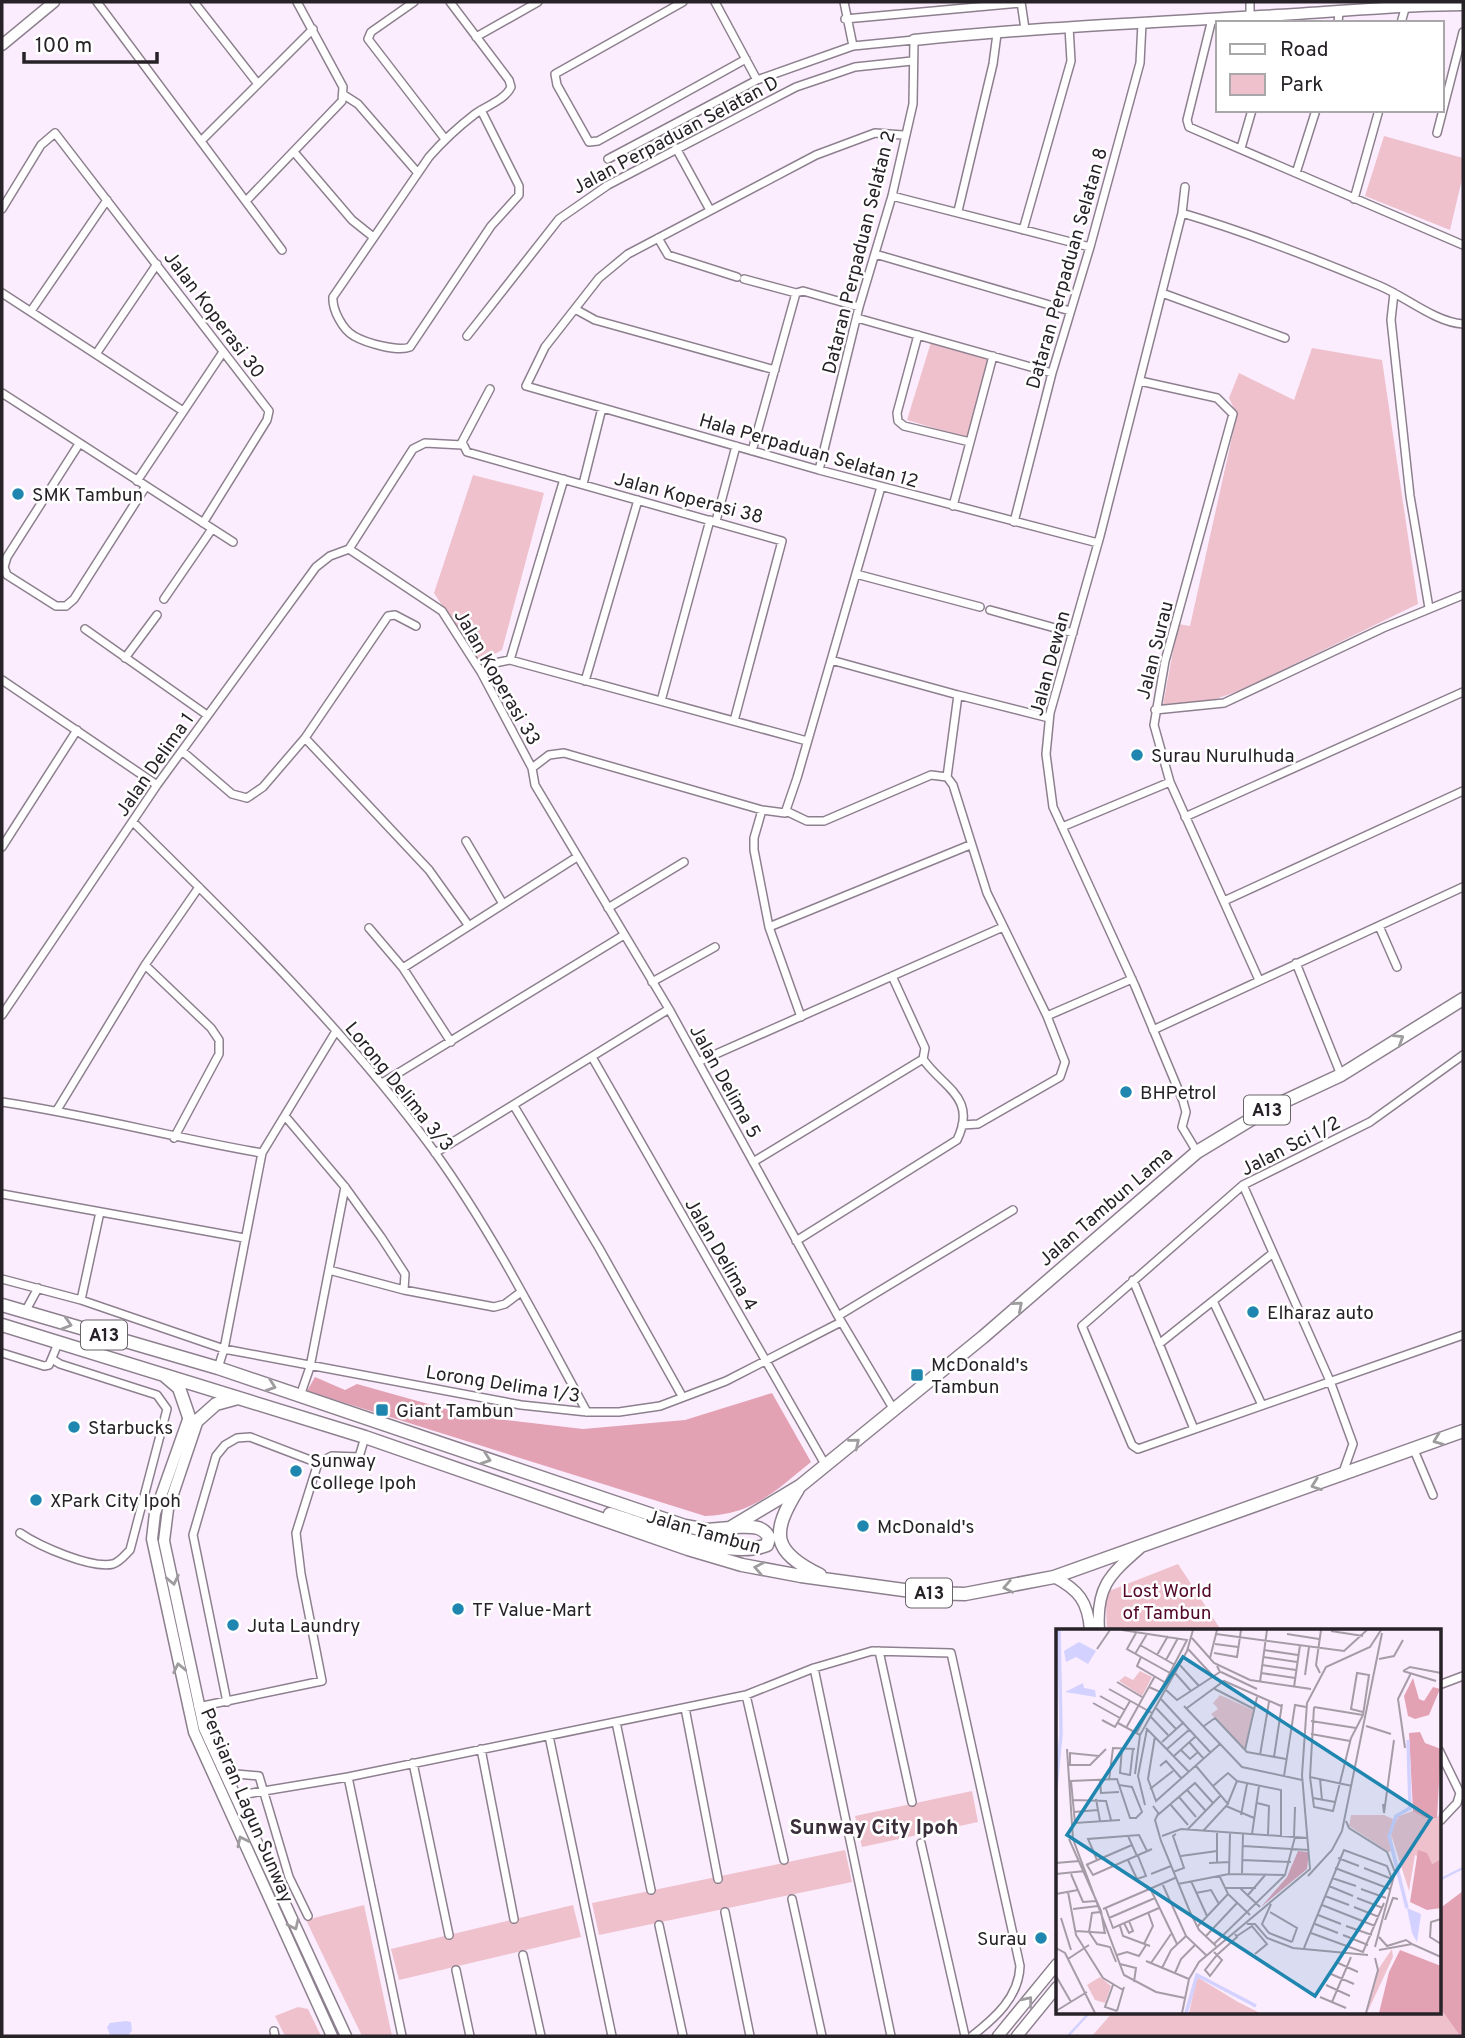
<svg xmlns="http://www.w3.org/2000/svg" width="1465" height="2038" viewBox="0 0 1465 2038" font-family="Overpass,sans-serif">
<rect width="100%" height="100%" fill="#fbedfd"/>
<path fill="#eec1cd" d="M1384,136l79,22v17l-13,55 -85,-34z
M932,339l59,19 -23,80 -61,-18z
M1312,348l70,12 36,244 -177,86 -31,11 -47,4 15,-81 12,2 47,-211 -8,-17 10,-25 55,27z
M473,475l71,18 -42,157 -23,12 -45,-69z
M1178,1564l43,66h-114l-1,-26 3,-13z
M972,1791l6,31 -116,25 -7,-31z
M845,1850l7,32 -253,53 -7,-32z
M364,1905l28,131h-30l-56,-116z
M573,1905l8,32 -182,43 -8,-31z
M1439,1991l4,21 17,24h-368l21,-24h326z
M298,2007l10,2 13,27h-36l-10,-20z"/>
<path fill="#e3a2b4" d="M315,1377l30,13 12,-6 114,32 112,13 102,-9 87,-27 39,69c-36,29 -57,52 -106,54l-398,-125z
M1463,1891v145h-3l-17,-24 -4,-21v-82z"/>
<path fill="#d2d1ff" d="M126,2021l5,1 1,9 -4,4h-18l-3,-8 3,-4z"/>
<g fill="none" stroke-linecap="round" stroke-linejoin="round">
<path stroke="#d2d1ff" stroke-width="2.5" d="M1439,1880l24,-12
M1068,2036l22,-24"/>
<defs>
<path id="street" d="M97,2l185,248
M194,2l64,82
M414,2l-43,30 -3,7 77,100
M450,2l59,78 2,7c-6,13 -25,19 -36,27 -17,13 -32,27 -46,43l-96,140c-1,13 10,33 21,39 12,7 44,16 56,11l81,-121 28,-31v-9l-38,-76
M683,2l-128,72 2,11 32,57 9,-1 148,-82
M715,2l42,78
M844,2l9,44
M1021,2l4,27
M1250,2v15
M845,19l176,-16
M1212,19l-25,101 2,7 274,118
M1338,23l1,-11
M1401,23l5,-18
M476,37l62,-35
M344,95l14,9 59,68
M1437,133l26,-101
M903,135l-28,-2 -59,22 -188,99 -29,24 -54,69 -19,39 293,84 279,73
M201,141l112,-112
M676,148l34,62
M1241,148l11,-38
M294,152l58,68 20,16
M608,159l149,-79 96,-34 61,-6 -1,64 -21,92 -33,111 -40,163
M1296,173l20,-63
M1185,187l-3,26 -82,323 -50,177 -4,41 7,53 82,179 48,115 3,11 -4,15 15,25
M892,196l198,51
M1354,199l25,-89
M246,201l96,-100 1,-14 -46,-85
M2,209l39,-64 14,-12 214,278 -2,9 -64,103
M958,211l35,-147 4,-30
M1182,213c67,20 134,46 198,73 26,11 55,36 83,38
M1023,230l48,-169 -2,-34
M658,238l10,17 69,22
M875,254l195,57
M744,279l52,14 -44,158
M2,293l181,118
M796,293l7,-2 56,16
M1162,293l123,45
M1394,293l-3,27 19,176 19,112
M575,309l20,11 180,50
M31,311l76,-111
M857,318l195,55
M918,335l-21,78 1,8 6,5 66,16
M467,336l92,-117 49,-34 188,-98 59,-20 57,-6
M96,354l61,-90
M1140,381l77,17 16,16 -68,247 -11,64 16,57 89,198
M490,389l-28,53 5,10 315,89 -48,180
M2,393l231,149
M79,444l-72,113 -3,10 3,8 49,31h10l8,-7 72,-113
M137,481l86,-129
M583,484l19,-76
M953,506l40,-150
M716,521l20,-75
M1014,522l38,-149 38,-126 50,-184 2,-40
M349,549l93,62 39,61 51,96 3,17 134,224 169,307 56,94
M349,549l64,-100 12,-6 37,2
M856,574l124,33
M164,599l48,-70
M990,610l83,23
M85,629l122,86
M125,658l32,-43
M510,660l54,-181
M831,660l127,35 -11,82
M481,672l14,-9 15,-3 297,81
M2,680l155,105
M585,681l53,-181
M958,695l91,23
M661,701l49,-181
M1155,710l69,-7 159,-75 80,-33
M305,738l124,132 40,56
M182,751l50,43 15,4 16,-11 42,-49 83,-122 7,-1 21,11
M532,768l17,-13 15,-2 198,57 23,3 12,-35 84,-291
M947,777l6,8 34,108 60,123 18,46 -5,15 -82,47 -16,1
M762,810l-8,28v12l15,77 32,90
M786,811l21,10h17l107,-46 16,2
M1185,817l278,-125
M133,822c106,104 213,209 301,329 59,82 105,173 153,261
M1062,827l108,-45
M466,841l37,63
M2,847l75,-117
M1224,901l239,-110
M608,908l76,-46
M1379,926l18,41
M769,927l201,-82
M369,928l34,40 48,74
M1296,963l45,112
M145,965l66,63 8,12v14l-45,84
M403,968l174,-111
M652,982l63,-35
M2,1015l155,-230 159,-218 14,-11 19,-7
M1047,1016l85,-37
M1153,1030l310,-143
M1463,1055l-93,67 -127,63 -161,141 50,119 6,4 325,-114
M592,1057l234,409
M698,1062l305,-135
M382,1083l242,-148
M2,1102c87,13 173,36 260,51
M514,1106l85,142 83,148
M57,1110l88,-145 54,-78
M285,1116l60,71 36,50 24,37 -1,16
M435,1153l234,-144
M753,1162l170,-103 2,-11 -33,-72
M1243,1185l87,196 23,63 -11,31
M2,1194l242,44
M796,1241l161,-101c21,-43 -15,-53 -34,-81
M329,1270l75,20 90,17 11,-3 16,-12
M2,1279l79,21 143,49 297,56 66,7h32l41,-6 66,-25 115,-59
M1133,1280l61,149
M81,1300l19,-88
M1213,1301l49,104
M25,1312l13,-24
M838,1316l175,-106
M1159,1344l114,-91
M2,1353l42,13 5,-1 10,-24
M218,1368l6,-19 38,-196 74,-122
M300,1396l10,-29 35,-180
M1414,1450l19,45
M318,1463l14,-7 27,1 6,-20
M20,1533c19,13 71,36 93,31 7,-2 12,-9 17,-14l37,-141 -10,-14 -97,-31 -8,-5
M879,1651l33,151
M814,1668l77,368
M1439,1685l24,-9
M746,1695l38,165
M227,1702l-34,-167 23,-79 9,-11 12,-7 13,-1 68,26
M198,1707l124,-26 -21,-107 -5,-41 22,-70
M685,1708l33,171
M616,1722l35,168
M549,1736l63,300
M481,1749l33,170
M1439,1750l21,43 -3,10 -16,17
M413,1763l36,172
M225,1773l34,3 30,101 19,39
M348,1777l54,259
M234,1796l114,-19 398,-82 68,-27 58,-17 79,2 69,313c-1,31 -25,52 -48,70
M921,1843l44,193
M792,1899l30,137
M725,1912l25,124
M659,1925l24,111
M523,1955l18,81
M456,1970l14,66
M274,2031l1,5"/>
<path id="secondary" d="M914,40c115,-12 230,-17 346,-24 68,-3 135,-11 203,-11
M2,45l52,-43
M189,1417l-34,96 -3,26 42,193 138,304
M198,1420l-30,89 -4,32 40,187 142,308
M1054,1577c25,13 34,25 36,53
M1099,1630c-3,-42 10,-55 40,-81
M998,2036l59,-72
M1017,2036l40,-49"/>
<path id="primary" d="M2,1305l216,63 467,158 22,4 23,-2 70,-42 183,-149 214,-185 73,-44 71,-33 122,-76
M2,1325l363,112 323,112 54,16 59,11 125,17 39,1 89,-17 409,-146
M165,1376l14,12 10,29
M198,1420l18,-16 22,-6
M798,1489c-27,44 -27,62 22,86
M610,1514c41,12 117,47 157,31l2,-7c-6,-14 -21,-11 -35,-11"/>
</defs>
<use href="#street" stroke="#8d808e" stroke-width="10"/>
<use href="#secondary" stroke="#8d808e" stroke-width="13"/>
<use href="#primary" stroke="#8d808e" stroke-width="15"/>
<use href="#street" stroke="#fff" stroke-width="7"/>
<use href="#secondary" stroke="#fff" stroke-width="10"/>
<use href="#primary" stroke="#fff" stroke-width="12"/>
</g>
<defs><path id="oneway-chevron" d="M-2-3.5L2.5 0L-2 3.5" fill="none" stroke-width="1.6" stroke-linecap="round" stroke-linejoin="round" transform="scale(1.75)"/></defs>
<g stroke="#9e9c9e">
<use href="#oneway-chevron" transform="translate(1399 1039) rotate(-32)"/>
<use href="#oneway-chevron" transform="translate(1018 1306) rotate(-41)"/>
<use href="#oneway-chevron" transform="translate(67 1324) rotate(16)"/>
<use href="#oneway-chevron" transform="translate(271 1386) rotate(19)"/>
<use href="#oneway-chevron" transform="translate(1438 1440) rotate(159)"/>
<use href="#oneway-chevron" transform="translate(855 1443) rotate(-39)"/>
<use href="#oneway-chevron" transform="translate(486 1459) rotate(19)"/>
<use href="#oneway-chevron" transform="translate(1316 1485) rotate(160)"/>
<use href="#oneway-chevron" transform="translate(759 1568) rotate(-169)"/>
<use href="#oneway-chevron" transform="translate(173 1580) rotate(78)"/>
<use href="#oneway-chevron" transform="translate(1008 1587) rotate(169)"/>
<use href="#oneway-chevron" transform="translate(179 1668) rotate(-102)"/>
<use href="#oneway-chevron" transform="translate(242 1841) rotate(-115)"/>
<use href="#oneway-chevron" transform="translate(294 1925) rotate(65)"/>
<use href="#oneway-chevron" transform="translate(1028 2001) rotate(-51)"/>
</g>
<g fill="#1f86af" stroke="#fff" stroke-width="2.5">
<circle cx="18" cy="494" r="7"/>
<circle cx="1137" cy="755" r="7"/>
<circle cx="1126" cy="1092" r="7"/>
<circle cx="1253" cy="1312" r="7"/>
<rect x="910" y="1368" width="14" height="14" rx="3.5"/>
<rect x="375" y="1403" width="14" height="14" rx="3.5"/>
<circle cx="74" cy="1427" r="7"/>
<circle cx="296" cy="1471" r="7"/>
<circle cx="36" cy="1500" r="7"/>
<circle cx="863" cy="1526" r="7"/>
<circle cx="458" cy="1609" r="7"/>
<circle cx="233" cy="1625" r="7"/>
<circle cx="1041" cy="1938" r="7"/>
</g>
<g text-anchor="middle" stroke-width="5" stroke-linejoin="round" paint-order="stroke">
<g fill="#fff" stroke="#686468" stroke-width="2">
<rect x="1244" y="1095.5" width="46" height="29" rx="5"/>
<rect x="81" y="1320.5" width="46" height="29" rx="5"/>
<rect x="906" y="1578.5" width="46" height="29" rx="5"/>
</g>
<g font-size="18" font-weight="bold" fill="#272227">
<text x="1267" y="1116">A13</text>
<text x="104" y="1341">A13</text>
<text x="929" y="1599">A13</text>
</g>
<g font-size="19" fill="#272227" stroke="#fff">
<text transform="translate(675 134) rotate(-28)" y="7">Jalan Perpaduan Selatan D</text>
<text transform="translate(858 252) rotate(-76)" y="7">Dataran Perpaduan Selatan 2</text>
<text transform="translate(1066 268) rotate(-74)" y="7">Dataran Perpaduan Selatan 8</text>
<text transform="translate(215 314) rotate(53)" y="7">Jalan Koperasi 30</text>
<text transform="translate(809 450) rotate(16)" y="7">Hala Perpaduan Selatan 12</text>
<text transform="translate(689 497) rotate(15)" y="7">Jalan Koperasi 38</text>
<text transform="translate(1154 650) rotate(-76)" y="7">Jalan Surau</text>
<text transform="translate(1049 663) rotate(-75)" y="7">Jalan Dewan</text>
<text transform="translate(498 677) rotate(60)" y="7">Jalan Koperasi 33</text>
<text transform="translate(154 764) rotate(-55)" y="7">Jalan Delima 1</text>
<text transform="translate(726 1081) rotate(61)" y="7">Jalan Delima 5</text>
<text transform="translate(400 1086) rotate(51)" y="7">Lorong Delima 3/3</text>
<text transform="translate(1290 1145) rotate(-27)" y="7">Jalan Sci 1/2</text>
<text transform="translate(1105 1206) rotate(-41)" y="7">Jalan Tambun Lama</text>
<text transform="translate(722 1254) rotate(60)" y="7">Jalan Delima 4</text>
<text transform="translate(503 1383) rotate(9)" y="7">Lorong Delima 1/3</text>
<text transform="translate(704 1531) rotate(16)" y="7">Jalan Tambun</text>
<text transform="translate(248 1805) rotate(67)" y="7">Persiaran Lagun Sunway</text>
</g>
<g font-size="19" fill="#272227" stroke="#fff" text-anchor="start">
<text x="32" y="501">SMK Tambun</text>
<text x="1151" y="762">Surau Nurulhuda</text>
<text x="1140" y="1099">BHPetrol</text>
<text x="1267" y="1319">Elharaz auto</text>
<text x="931" y="1371">McDonald's<tspan x="931" dy="22">Tambun</tspan></text>
<text x="396" y="1417">Giant Tambun</text>
<text x="88" y="1434">Starbucks</text>
<text x="310" y="1467">Sunway<tspan x="310" dy="22">College Ipoh</tspan></text>
<text x="50" y="1507">XPark City Ipoh</text>
<text x="877" y="1533">McDonald's</text>
<text x="472" y="1616">TF Value-Mart</text>
<text x="247" y="1632">Juta Laundry</text>
<text x="1027" y="1945" text-anchor="end">Surau</text>
</g>
<g font-size="19" fill="#54082a" stroke="#fff">
<text x="1167" y="1597">Lost World<tspan x="1167" dy="22">of Tambun</tspan></text>
</g>
<g font-size="21" font-weight="bold" fill="#3a2f3b" stroke="#fff">
<text x="874" y="1834">Sunway City Ipoh</text>
</g>
</g>
<g transform="translate(1056 1629)">
<rect width="385" height="385" fill="#fbedfd"/>
<path d="M84,42l12,6 -10,19 -23,-15 6,-5 8,4zM164,66l33,15 -8,39 -34,-35 7,-5 -5,-6zM385,181v49l-9,5 -17,-9 -6,36 -18,-57 2,16 -4,2 -40,-26 2,-11h33l9,4 -3,12 9,-15 14,-5 24,7zM336,320l1,8 -26,56 12,-45zM44,348l11,9 -6,17 -10,-3 -8,-15zM141,348l41,25 22,11h-71z" fill="#eec1cd"/>
<path d="M357,49l6,21 5,2 9,-14 7,2 -11,26 -14,4 -7,-3 -4,-20zM364,103l5,11 16,6 -4,69h-11l-13,-7 -4,-78zM362,221l9,3 5,11 9,-5v49l-14,2 -17,-8zM242,222l11,1 -2,17 -46,38 26,-30zM344,321l41,16v47h-62l10,-41z" fill="#e3a2b4"/>
<path d="M23,13l17,9 -8,13 -12,-7 -10,5 -2,-11zM27,54l1,5 11,2 1,7 -31,-5zM351,279l14,6 -4,28 -5,-9z" fill="#d2d1ff"/>
<path fill="none" stroke="#d2d1ff" stroke-width="3.5" d="M0,159l5,-54 -2,-104M351,279l-18,-72 7,-20 14,-8 -2,-68M130,384l11,-38 59,31"/>
<path fill="none" stroke="#a69ca7" stroke-width="2" d="M66,1l65,10 -27,52 -11,-5M275,2l32,5M80,4l-9,16 43,24M160,5l128,17 23,-21M231,5l32,5M136,9l22,25 36,17 61,9M159,15l23,3M84,16l35,20M41,20l13,-19M132,20l25,27M208,21l34,5M158,24l23,4 4,-27M79,25l12,-20M101,26l11,-19M85,28l-4,9 29,17M207,28l34,5M154,29l7,-28M323,30l15,-3 9,-16M110,31l12,-22M123,35l20,22M206,36l34,5M0,41v65M347,42l7,-4 31,6M347,42l33,10M165,43l36,17M119,44l16,18M205,44l34,5M264,44l-4,-8 5,-35M249,46l4,-28M61,53l25,15M204,53l7,-52M238,58l6,-42M157,59l41,21M53,60l43,24M109,60l12,11 43,-28 -3,-6M44,67l25,14M104,69l51,55M37,74l27,15M128,77l58,61 60,13M99,78l21,22M258,78l-4,70 4,30 19,4 18,-73 12,-23 2,-13 4,-27 -12,-2 -6,36 12,3M258,78l49,8M131,79l37,-27 57,25M94,87l18,19M46,91l13,7 15,-26M255,92l45,7M62,94l22,12M148,97l11,-8 32,34 39,7M310,97l25,8M70,99l29,-52M90,99l43,44M80,105l12,-23M255,105l39,7M99,107l-7,43 8,22 64,-57M106,113l22,-20M133,113l15,17M66,119l-2,25 10,2 3,-26M349,119l-7,-49 13,-26M11,120l6,90 51,136 32,17 29,6M111,120l23,-20M125,121l9,9 8,-7M189,121l12,-53M204,126l9,-53M118,127l22,-20M218,128l8,-53M11,136h23l16,-16M14,136v-12l29,3M104,137l6,-5 16,18M140,137l32,38 -25,27M79,145l5,-39 47,-84 6,-21M228,147l11,-71 11,2M254,148l42,9M264,150l2,21M44,151l1,13 18,-1M53,151l4,-32 22,1M14,152l47,-2 2,6M15,152l4,42 45,-3M63,156l13,2 10,25 -6,6h-6zM157,157l15,-13 9,8 44,9v46M94,160l23,-18M131,161l18,20M123,168l17,20M257,169l22,4M40,170l4,22M17,171l33,1 5,19M172,174l9,-22M201,174l12,3 -1,29M114,175l18,21M327,175l1,9 10,-73M89,176l-7,-29 9,-47M97,177l6,8 36,-31 18,20M170,177l28,12M18,183l24,-2M102,185l-3,6 6,21 29,71 9,18 17,16M185,186l6,-31M290,192l3,7 38,24 8,20 -20,75M131,201l34,-35M196,205l7,-48M72,207l9,20M106,207l19,-7 127,9M238,208l1,-30M13,210l32,72 4,23M187,217l66,4M125,227l36,-5M282,229l21,8M41,231l-9,-21 51,-4 8,16M72,231l9,19 9,-3 -8,-20M186,231l49,2M161,233v-29M0,234l23,-2M153,234l21,-1M30,236l46,-20M31,236l6,10 59,-26M279,239l55,21M308,239l28,11M117,243l11,-4 -11,-32 3,-2M186,244l1,-40M0,245l29,-3M15,245l12,28 13,-1M95,245l20,-8M173,245l1,-41M163,246l9,19 22,21M252,247l24,-26 10,-19 40,-198M276,249l24,8M135,252l16,35M106,254l24,53 20,19M122,255l51,-10 56,1M273,257l24,10M94,259l27,56M170,259h30M184,259l20,19M305,260l25,9M12,263l8,43 27,43 20,12M140,264l15,-3 8,14M0,265l22,-4M192,266l18,-21M269,267l24,9M301,269l26,10M215,275l-9,20 7,9 23,9M266,276l53,21M298,278l25,10M17,280l25,-3M47,280l72,-31M50,280l7,19 46,-20M44,283l-8,1 -3,19 8,12 13,3 6,15M214,283l27,16 -5,14M262,286l23,9M5,289l10,32M53,289l46,-20M385,290l-10,3 -1,15 11,7M329,291l8,-22 5,1M68,294l5,10 4,-2 -4,-10M191,295h8l12,14 26,10 75,7M259,295l23,9M64,297l3,10 27,10M290,297l26,9M141,298l31,-33M20,302l30,2M255,304l52,19 21,-49M287,306l25,10M150,307l31,-33M181,307l15,-10 15,18 -12,10M323,308l8,9 19,-6 6,4M88,315l9,-18 -5,-14M158,315l71,-69 10,-38M0,319l9,5 30,60M248,319l40,-98 43,16 5,13M323,321l33,-6 29,13M158,323l8,8 -12,16 -5,-6 12,-15 20,-18 -2,-3M61,326l10,-3 12,4 7,-11M12,330l21,-14M90,332l43,18M280,333l22,10M95,334l20,-29M64,335l16,4 -2,14M106,339l9,-18 15,-14M119,344l6,-14 14,-14M275,345l23,10M0,347l15,26M57,356l-8,22 12,4M270,356l24,11M264,368l26,11M276,373l19,-45M0,382l31,-19M61,382l7,-24M126,384l7,-34 10,-17 111,-93 -8,-94 5,-72 19,-36 44,-20 11,-17M310,384l12,-43 -3,-12"/>
<path fill="#1f86af" fill-opacity="0.15" stroke="#1f86af" stroke-width="3.5" d="M127,28l248,161 -116,178 -248,-161z"/>
<rect width="385" height="385" fill="none" stroke="#272227" stroke-width="3.5"/>
</g>
<rect width="1465" height="2038" fill="none" stroke="#272227" stroke-width="7"/>
<rect x="1216" y="21" width="228" height="91" fill="#ffffff" stroke="#a9a7a9" stroke-width="2"/>
<rect x="1230" y="44" width="35" height="10" fill="#ffffff" stroke="#a9a7a9" stroke-width="2"/>
<text x="1280" y="56" font-size="21" fill="#272227">Road</text>
<rect x="1230" y="74" width="35" height="21" fill="#eec1cd" stroke="#a9a7a9" stroke-width="2"/>
<text x="1280" y="91" font-size="21" fill="#272227">Park</text>
<path d="M24 52v10h133v-10" fill="none" stroke="#272227" stroke-width="3.5"/>
<text x="35" y="52" font-size="21" fill="#272227" stroke="#ffffff" stroke-width="5" paint-order="stroke">100 m</text>
</svg>
